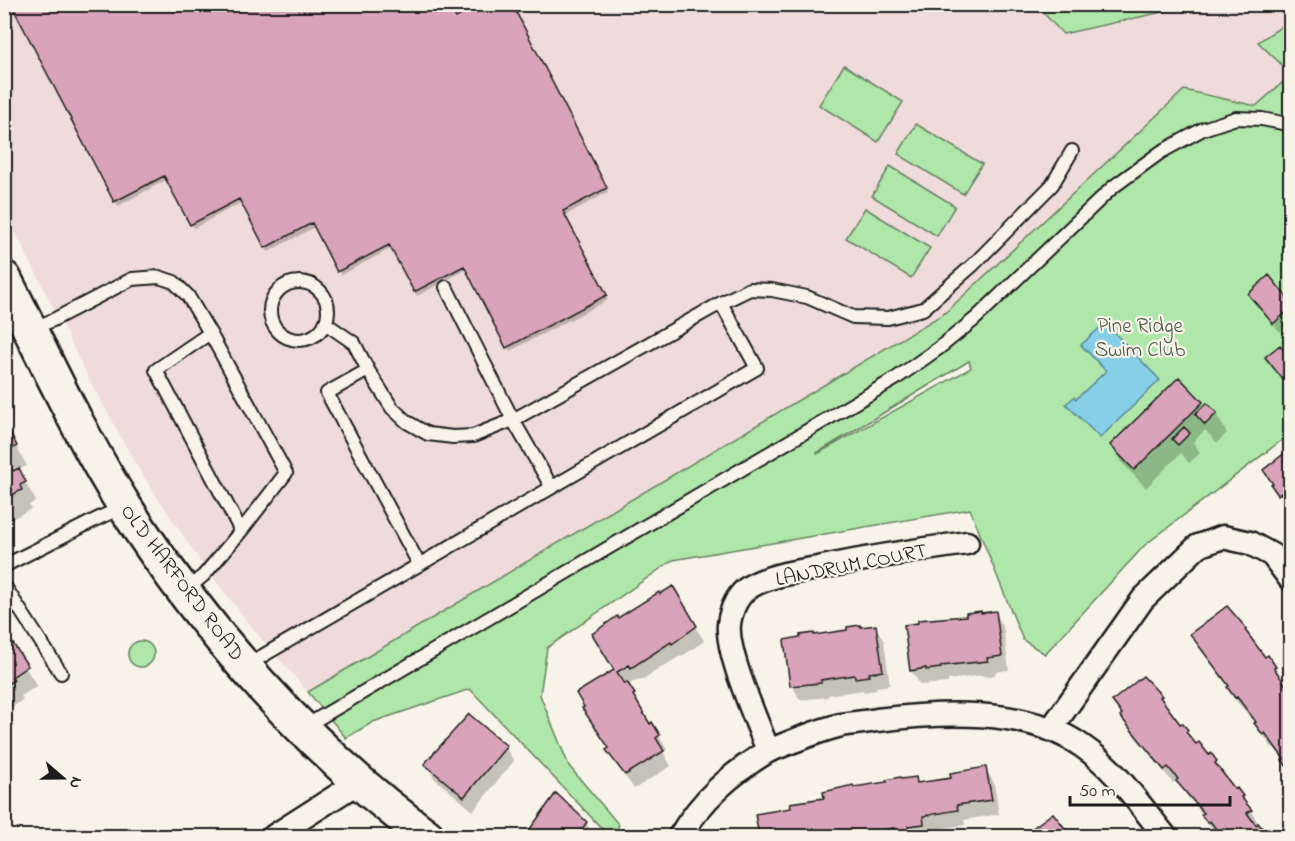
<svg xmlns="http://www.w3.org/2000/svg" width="1295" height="841" viewBox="0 0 1295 841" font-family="'Indie Flower',sans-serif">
<rect width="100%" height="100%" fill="#f7f3e8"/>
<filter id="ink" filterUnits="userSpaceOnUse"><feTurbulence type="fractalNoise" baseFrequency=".0167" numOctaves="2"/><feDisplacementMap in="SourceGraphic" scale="12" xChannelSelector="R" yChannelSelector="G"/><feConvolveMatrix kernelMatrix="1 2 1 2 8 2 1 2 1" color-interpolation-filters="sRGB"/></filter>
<g filter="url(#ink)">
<path fill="#eedbda" d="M5,5h1285v71l-34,30 -72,-16 -239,223 -637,379 -52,-60 -56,-71 -62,-93 -49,-89 -84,-168z"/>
<path fill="#afe6a9" stroke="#668162" stroke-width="1.5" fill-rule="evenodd" d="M1036,5h158l-131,29z
M1290,21v48l-3,1 -29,-28z
M844,65l59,37 -25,40 -59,-37z
M1290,76v366l-8,-2 -137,105 -100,109 -22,-14 -53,-131 -297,51 -126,88 -7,47 29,71 50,59 -7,11h-3l-139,-147 -97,33 -27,16 -38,-46 637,-379 239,-223 72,16zM969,361l2,7 -154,86v-1z
M916,124l66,40 -19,30 -65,-40z
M890,166l65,40 -18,30 -65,-40z
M865,208l65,40 -19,30 -65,-40z
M128 654a13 13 0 1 1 26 0a13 13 0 1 1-26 0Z"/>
<path fill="#86cfe7" stroke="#5c8796" stroke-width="1.5" d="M1105,323l55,57 -60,58 -34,-34 8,-7 2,2 30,-28 -25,-26z"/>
<path fill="#0003" d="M511,4l97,188 -44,24 44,84 -98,51 -43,-82 -50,27 -25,-48 -51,27 -26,-48 -47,25 -26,-50 -48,26 -26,-49 -50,27 -105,-201 442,15z
M1269,277l21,26v20l-10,9 -25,-29 -5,-9z
M1279,348l11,14v20l-2,3 -18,-24z
M1179,379l26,28 11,7 11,19 -10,10 -12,-13 -12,12 7,11 -11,10 -8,-10 -35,35 -23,-24 -11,-19z
M8,432l19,34 -9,4 18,31 -7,4 2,4 -27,14v-89z
M1290,451v56l-2,1 -23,-38z
M672,588l32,53 -23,16 -1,-1 -40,25 -1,-2 -11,6 21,41 3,-2 15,26 -4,2 8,14 -37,23 -17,-25 -9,-14 3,-1 -18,-26 23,-52 2,-51z
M1227,608l19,22 19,29 2,-2 23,36v79l-6,-11 -10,-14 -2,1 -16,-25 -19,-21 -8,-15 -29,-38 -9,-15z
M995,612l8,15 6,43 -14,2v3l-11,2 -1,-2 -35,5v3l-28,2 -9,-15 57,-53z
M875,626l9,15 6,44 -14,2 1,3 -13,2 -1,-2 -35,5v2l-28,3 -8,-15 22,-49z
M4,633l33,53 -16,10 2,4 -19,12z
M1160,697l20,29 7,5 8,15 21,16 19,29 2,-1 5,6 24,40h-49l-13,-20 -18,-21 -9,-15 -4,3 -42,-52 -17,-30z
M505,747l9,14 -41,50 -39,-33 -8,-14z
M985,768l9,15 5,31 -35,6 1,5 -35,5 1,6h-171l-3,-21 35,-6 96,-26 27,-5 4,7 34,-6z
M556,795l30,28 8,13h-67z
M1053,815l16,21h-37l-3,-4z"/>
<path fill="#d9a3b9" stroke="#1c1c1c" stroke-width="1.5" d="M11,4h438l7,14 25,-14h31l95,184 -44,23 44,84 -101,53 -42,-82 -50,26 -25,-47 -52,27 -25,-49 -47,25 -26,-49 -49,26 -26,-49 -50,26z
M1269,275l21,26v8l-17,15 -25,-30z
M1280,345l10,15v16l-6,5 -19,-24z
M1179,377l24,25 -69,68 -24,-25z
M1207,403l10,10 -12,12 -10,-11z
M1184,427l6,6 -12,12 -6,-6z
M9,430l8,16 -13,7v-21z
M1290,449v57l-9,-13 -3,2 -7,-10 2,-1 -10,-14z
M4,454l9,17 6,-3 7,14 -6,3 2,5 -18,9z
M673,586l24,40 -25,18 -1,-2 -40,26 -2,-3 -12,7 8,12 2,-2 8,12 -2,1 17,29 2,-2 8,13 -4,3 8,13 -39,24 -19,-25 3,-2 -27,-40 2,-1 -8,-14 38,-23 -22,-36 25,-18 1,2 41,-26 1,2z
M1227,606l20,23 -2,1 20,27 3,-2 8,12 -2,1 16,23v80l-8,-11 2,-1 -19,-26 -2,2 -9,-12 2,-1 -19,-25 -2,1 -8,-11 2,-1 -39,-52z
M981,611v2l15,-2 6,45 -15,2 1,3 -47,5v2l-15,2v-2l-16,3 -6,-46 14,-2v-3l48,-4v-3z
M860,625l1,2 15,-2 7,46 -14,2 1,3 -15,2 -1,-3 -33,5v3l-31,3 -6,-46 16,-3v-2l14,-2v2l33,-5v-3z
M4,630l24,36 -16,11 2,3 -10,6z
M1143,676l19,20 -2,1 20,27 2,-1 6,7 -2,2 10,12 3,-2 10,13 2,-2 6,8 -2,2 20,26 2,-1 6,8 -2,1 11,13 -5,3 9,12 2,-2 7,9 -2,2 2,2h-50l4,-3 -9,-12 -2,2 -7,-8 3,-2 -28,-32 2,-2 -10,-12 -4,3 -44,-54 2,-2 -10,-13z
M469,714l38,32 -43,51 -40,-33z
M986,767l6,33 -35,5 1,5 -35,6 1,8 -16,2 1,3 -15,2v-3l-33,6v2h-31l-1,-5 -33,5h-37l-4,-22 36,-6 -1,-5 34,-5 -1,-6 30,-7 1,2 33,-5 -1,-2 14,-3 1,2 15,-2 1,6 34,-5 -1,-5z
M556,793l31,29 -10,14h-52z
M1053,813l18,23h-40l-4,-4z"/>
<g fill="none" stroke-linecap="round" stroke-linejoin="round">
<defs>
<path id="lane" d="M270 311a29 29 0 1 1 58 0a29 29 0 1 1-58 0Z
M721,303l29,-14 22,1 35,7 46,20 35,1 35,-9 50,-44 79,-80 20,-34
M325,323l29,20 14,27 24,38 15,14 21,12 25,3 20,-1 40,-16 -67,-133
M32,329l21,-9 79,-41 27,-2 15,5 14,14 22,37 76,140 -45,58 -85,-161 54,-37
M368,370l-41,23 92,171
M4,566l99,-50 21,-9
M4,585l57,88
M185,591l19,-16 37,-44
M245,666l512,-298 -36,-65 -208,117 38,66
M304,727l591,-348 44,-31 36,-29 138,-132 48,-35 42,-23 33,-11 26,1 25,5 3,4"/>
<path id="street" d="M1051,729l92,-130 55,-53 25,-9 27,6 22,12 18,24
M768,751c24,-9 48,-20 73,-26 12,-2 25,-3 36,-5 64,-8 149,-13 205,26 34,23 57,58 83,90
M274,836l86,-55
M680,836c22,-37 51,-62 88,-85 -11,-31 -42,-97 -39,-127 2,-15 9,-31 22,-38 20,-11 44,-14 67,-18 49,-10 99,-18 149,-25"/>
<path id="secondary" d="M4,278c39,76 75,156 121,229 79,123 184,243 302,329"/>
</defs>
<use href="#lane" stroke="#1c1c1c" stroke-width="16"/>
<use href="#street" stroke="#1c1c1c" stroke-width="27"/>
<use href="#secondary" stroke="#1c1c1c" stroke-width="38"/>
<use href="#lane" stroke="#f7f3e8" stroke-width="12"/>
<use href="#street" stroke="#f7f3e8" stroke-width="22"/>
<use href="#secondary" stroke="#f7f3e8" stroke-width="33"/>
</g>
</g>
<g text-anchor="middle" stroke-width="4.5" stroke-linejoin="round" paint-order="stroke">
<g font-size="21" fill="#485946" stroke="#f7f3e8">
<text x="1140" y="332">Pine Ridge<tspan x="1140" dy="24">Swim Club</tspan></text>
</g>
<g font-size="21" fill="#1c1c1c" stroke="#f7f3e8">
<text transform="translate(851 564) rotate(-11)" y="7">LANDRUM COURT</text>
<text transform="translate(183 582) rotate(53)" y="7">OLD HARFORD ROAD</text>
</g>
</g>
<rect width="1295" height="841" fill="none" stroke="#f7f3e8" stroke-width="24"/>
<rect x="12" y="12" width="1271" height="817" fill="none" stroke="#1c1c1c" stroke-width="2" filter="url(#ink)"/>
<g transform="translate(63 778) rotate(110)" stroke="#f7f3e8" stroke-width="4.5" paint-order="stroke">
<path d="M0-4.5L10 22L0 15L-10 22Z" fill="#1c1c1c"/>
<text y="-9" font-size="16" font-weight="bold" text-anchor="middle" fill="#1c1c1c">N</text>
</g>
<path d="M1070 796v9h160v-9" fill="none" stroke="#1c1c1c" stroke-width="3"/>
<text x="1079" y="796" font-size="18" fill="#1c1c1c" stroke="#f7f3e8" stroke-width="4.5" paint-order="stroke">50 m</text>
</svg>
